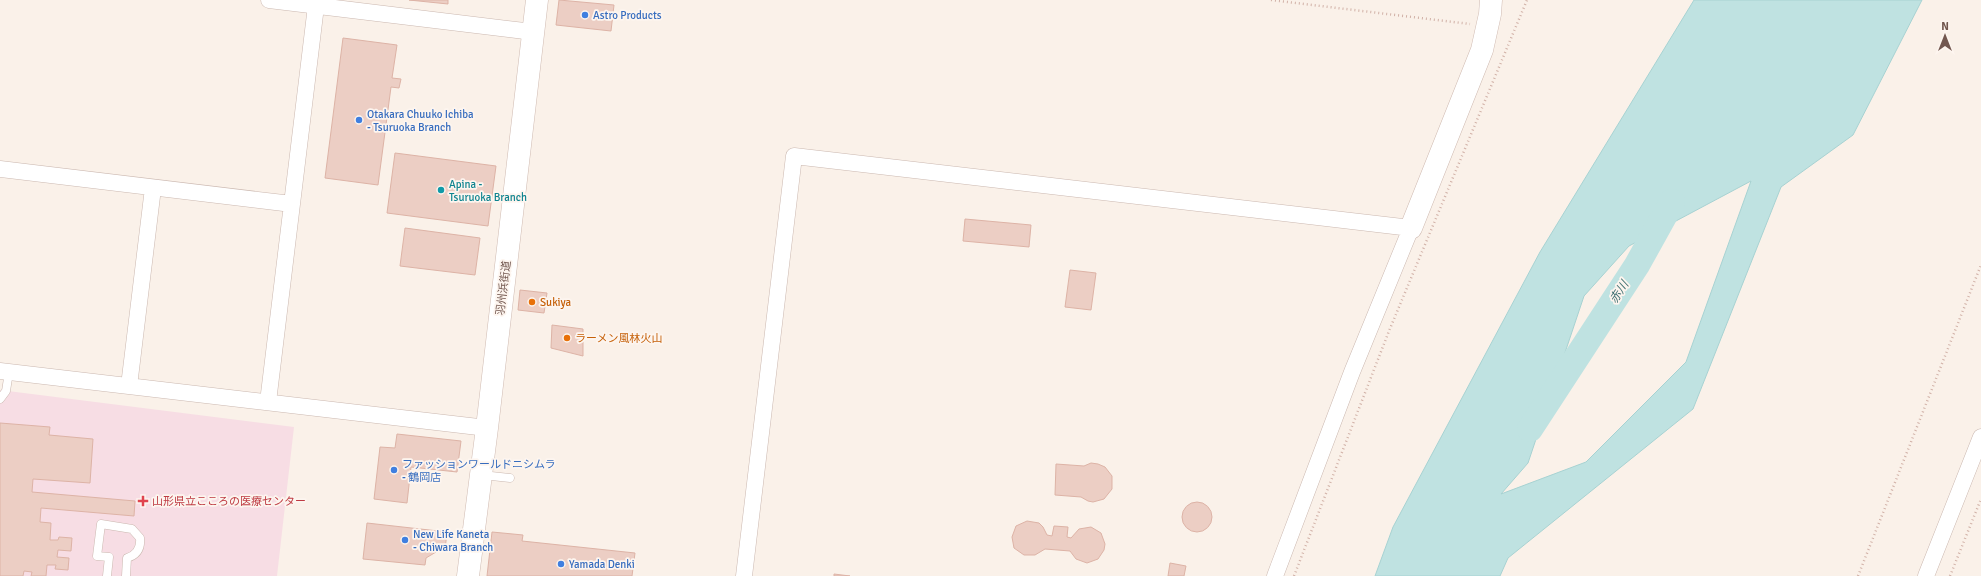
<svg xmlns="http://www.w3.org/2000/svg" width="1981" height="576" viewBox="0 0 1981 576" font-family="Signika,'Noto Sans JP',sans-serif">
<rect width="100%" height="100%" fill="#faf1e9"/>
<path fill="#f7dde4" d="M0,390l294,37 -17,149h-277z"/>
<path fill="#bfe2e1" stroke="#a7d2d2" fill-rule="evenodd" d="M1694,0h228l-69,135 -72,52 -88,222 -185,149 -8,18h-125l18,-49 147,-275zM1751,181l-65,181 -100,100 -85,32 27,-31 56,-167 45,-50z"/>
<g fill="none" stroke-linecap="round" stroke-linejoin="round">
<path stroke="#bfe2e1" stroke-width="26" d="M1530,429l107,-164 35,-63"/>
</g>
<path fill="#eccec4" stroke="#ddb3a6" d="M409,0h39v4z
M559,0l55,5 -3,26 -55,-6z
M343,38l54,7 -5,33 9,1 -2,9 -8,-1 -13,98 -53,-7z
M395,153l101,13 -8,60 -101,-13z
M965,219l66,6 -2,22 -66,-6z
M405,228l75,10 -5,37 -75,-9z
M1070,270l26,3 -5,37 -26,-3z
M520,290l27,3 -3,20 -26,-3z
M552,325l31,4v27l-32,-8z
M0,423l50,4 -1,8 44,4 -3,44 -57,-4 -1,13 103,9 -1,15 -93,-8 -1,14 11,1 -1,17h8l1,-3 13,1 -1,13 -13,-1 -1,7 12,1 -1,12 -13,-1 1,-4h-9l-1,11h-15l1,-4 -8,-1 -1,5h-23z
M397,434l64,7 -4,31 -46,-5 -4,36 -33,-4 6,-52 15,1z
M1091,463l7,1 7,3 7,9v13l-8,10 -11,3 -5,-1 -7,-4 -26,-2 1,-31 28,2z
M1182 517a15 15 0 1 1 30 0a15 15 0 1 1-30 0Z
M1027,521l12,2 4,4 4,8 5,1 2,-10 14,1 -1,10 4,1 8,-9 12,-2 10,6 4,11 -1,6 -6,9 -11,4 -11,-4 -6,-8 -25,-2 -10,6h-11l-10,-7 -2,-11 4,-11z
M367,523l80,9 -2,18 -9,-1v3l-10,6 -1,7 -62,-6z
M492,532l31,3 -1,6 113,12 -3,23h-145z
M1170,563l16,3 -2,10h-16z
M834,574l16,2h-16z"/>
<g fill="none" stroke-linecap="round" stroke-linejoin="round">
<defs>
<path id="lane" d="M0,399l6,-8 3,-19
M482,475l28,3
M107,576l2,-19 -12,-1 4,-32 31,5 8,9c1,10 -3,17 -13,20l-1,18"/>
<path id="street" d="M269,0l264,32
M0,169l292,35
M0,371l487,57
M129,386l24,-198
M268,402l48,-396
M744,576l50,-420 617,72 -59,144 -77,204
M1926,576l55,-139"/>
<path id="secondary" d="M1411,228l71,-178 8,-36 1,-14
M468,576l19,-148 50,-428"/>
</defs>
<use href="#lane" stroke="#cbb8b0" stroke-width="9"/>
<use href="#street" stroke="#cbb8b0" stroke-width="17"/>
<use href="#secondary" stroke="#cfbab1" stroke-width="23"/>
<path stroke="#d1b1a7" stroke-width="2.5" stroke-dasharray="1 3" stroke-linecap="butt" d="M1271,0l199,24
M1294,576l95,-245 138,-331
M1858,576l123,-311
M1950,576l31,-77"/>
<use href="#lane" stroke="#fff" stroke-width="8"/>
<use href="#street" stroke="#fff" stroke-width="16"/>
<use href="#secondary" stroke="#fff" stroke-width="22"/>
</g>
<g fill="#3f7fe0" stroke="#fdf5ef" stroke-width="1.5">
<circle cx="585" cy="15" r="4"/>
<circle cx="359" cy="120" r="4"/>
<circle cx="394" cy="470" r="4"/>
<circle cx="405" cy="540" r="4"/>
<circle cx="561" cy="564" r="4"/>
</g>
<circle fill="#0f9aa8" stroke="#fdf5ef" stroke-width="1.5" cx="441" cy="190" r="4"/>
<g fill="#e8710a" stroke="#fdf5ef" stroke-width="1.5">
<circle cx="532" cy="302" r="4"/>
<circle cx="567" cy="338" r="4"/>
</g>
<path fill="#e0444e" stroke="#fdf5ef" stroke-width="1.5" d="M141 495h4v4h4v4h-4v4h-4v-4h-4v-4h4z"/>
<g text-anchor="middle" stroke-width="3.5" stroke-linejoin="round" paint-order="stroke">
<g font-size="11" fill="#366cbe" stroke="#fdf5ef" text-anchor="start">
<text x="593" y="19">Astro Products</text>
<text x="367" y="118">Otakara Chuuko Ichiba<tspan x="367" dy="13">- Tsuruoka Branch</tspan></text>
<text x="402" y="468">ファッションワールドニシムラ<tspan x="402" dy="13">- 鶴岡店</tspan></text>
<text x="413" y="538">New Life Kaneta<tspan x="413" dy="13">- Chiwara Branch</tspan></text>
<text x="569" y="568">Yamada Denki</text>
</g>
<g font-size="11" fill="#0d838f" stroke="#fdf5ef" text-anchor="start">
<text x="449" y="188">Apina -<tspan x="449" dy="13">Tsuruoka Branch</tspan></text>
</g>
<g font-size="11" fill="#72574f" stroke="#fdf5ef">
<text transform="translate(503 288) rotate(-83)" y="4">羽州浜街道</text>
</g>
<g font-size="11" fill="#c56008" stroke="#fdf5ef" text-anchor="start">
<text x="540" y="306">Sukiya</text>
<text x="575" y="342">ラーメン風林火山</text>
</g>
<g font-size="11" fill="#be3a42" stroke="#fdf5ef" text-anchor="start">
<text x="152" y="505">山形県立こころの医療センター</text>
</g>
<g font-size="12" font-style="italic" fill="#457475" stroke="#fdf5ef">
<text transform="translate(1619 292) rotate(-57)" y="4">赤川</text>
</g>
</g>
<g transform="translate(1945 36)" stroke="#fdf5ef" stroke-width="3" paint-order="stroke">
<path d="M0-3L7 15L0 10L-7 15Z" fill="#72574f"/>
<text y="-6" font-size="11" font-weight="bold" text-anchor="middle" fill="#72574f">N</text>
</g>
</svg>
